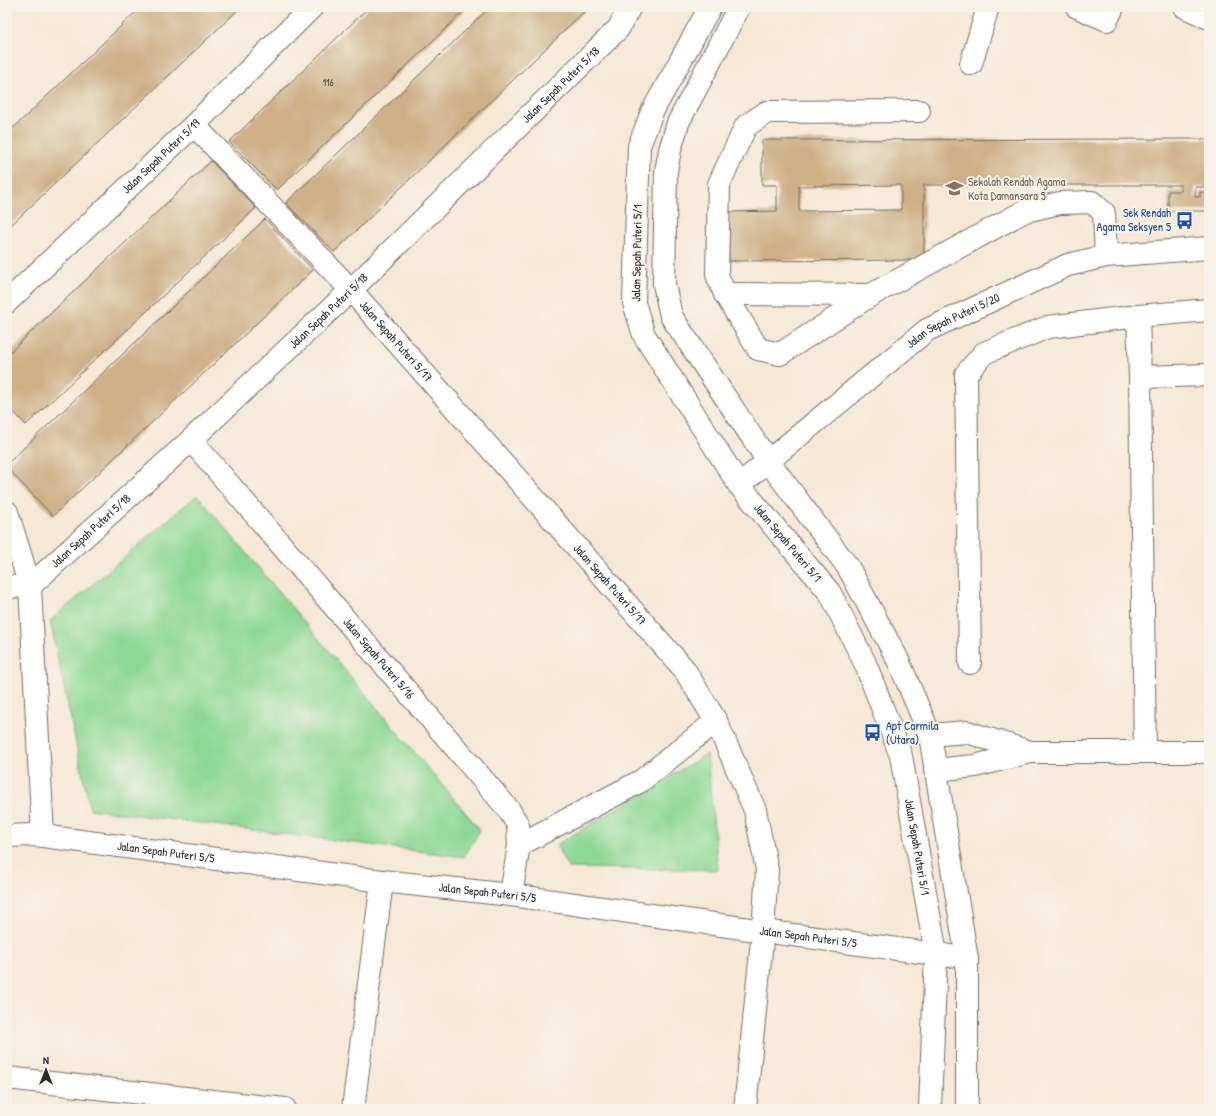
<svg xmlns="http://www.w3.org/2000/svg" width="1216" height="1116" viewBox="0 0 1216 1116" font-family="'Patrick Hand',sans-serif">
<rect width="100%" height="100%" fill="#f7f3e8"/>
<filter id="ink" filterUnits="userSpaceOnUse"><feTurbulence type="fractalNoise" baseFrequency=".025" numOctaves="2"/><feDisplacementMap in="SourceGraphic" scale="8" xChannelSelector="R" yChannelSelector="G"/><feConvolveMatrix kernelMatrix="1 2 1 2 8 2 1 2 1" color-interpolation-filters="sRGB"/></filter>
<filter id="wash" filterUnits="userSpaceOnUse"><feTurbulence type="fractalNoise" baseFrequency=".012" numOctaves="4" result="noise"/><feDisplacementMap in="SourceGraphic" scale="16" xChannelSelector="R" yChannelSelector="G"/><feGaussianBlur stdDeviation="0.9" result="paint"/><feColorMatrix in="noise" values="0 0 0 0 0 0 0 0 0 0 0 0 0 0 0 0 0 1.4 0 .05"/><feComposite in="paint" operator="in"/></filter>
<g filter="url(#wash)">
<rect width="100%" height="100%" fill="#f6e8d5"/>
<path fill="#8dd895" stroke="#5c8260" d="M197,495l283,335 -16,27 -374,-48 -40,-188z
M707,754l11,116 -150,-2 -12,-23z"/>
<g id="blocks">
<path fill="#ceb087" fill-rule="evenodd" d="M141,7h100l-234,222v-95z
M369,7h99l-191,183 -48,-48z
M490,7h99l-255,245 -48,-49z
M1209,139v48h-14v10h5v-5h9v19h-41v-20h13v-6h-257v75l-195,1 -1,-49 49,-1v-26h-15v-45zM901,185v25l-102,1v-25z
M211,161l45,47 -230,217 -19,-20v-50z
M265,219l48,51 -260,246 -46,-48v-4z"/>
</g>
</g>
<g filter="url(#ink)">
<use href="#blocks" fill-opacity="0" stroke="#726d66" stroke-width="1"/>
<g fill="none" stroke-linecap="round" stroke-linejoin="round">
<defs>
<g id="minor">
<path id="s1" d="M710,7l-58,105 -13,34 -5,157 10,32 95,150 91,108 35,70 36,93 35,198 -6,155"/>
<path d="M739,7l-61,116 -8,27 -4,21 -2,113 7,32 97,145 80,106 50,93 32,75 37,224v150"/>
<path d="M1077,7l30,13 6,-13"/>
<path d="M1185,7l24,11"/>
<path d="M971,64l17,-57"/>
<path d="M919,111l-152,1 -21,14 -27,58 -2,91 8,19 33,55 22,5 91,-59 154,-84 35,-8 32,-1 12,11 2,43"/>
<path id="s2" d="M194,125l157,165 333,379 32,52 39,89 12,60 -4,61 -18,178"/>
<path d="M725,294l146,1"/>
<path id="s3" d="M7,302l187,-177 118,-118"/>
<path d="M1138,316l2,61 5,375"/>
<path d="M1140,377l69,-2"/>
<path id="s4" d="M191,440l318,370 9,15 1,20 -8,50"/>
<path id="s5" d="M739,485l188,-155 141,-65 38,-9 103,-8"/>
<path d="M7,512l23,74 13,250"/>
<path id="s6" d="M7,587l23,-1 161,-146 160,-150 267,-261 12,-22"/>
<path d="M970,663l-4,-289 18,-21 64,-26 90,-11 71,-6"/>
<path d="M930,735l37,-3 63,20"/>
<path d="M935,770l40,-4 55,-14h179"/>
<path id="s7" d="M7,836l24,-1 12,1 339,45 129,14 252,36 187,25"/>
<path d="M519,845l122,-64 75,-60"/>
<path d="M7,1078l278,31"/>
<path d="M353,1109l29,-228"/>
</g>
</defs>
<use href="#minor" stroke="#726d66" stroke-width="24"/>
<use href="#minor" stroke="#fff" stroke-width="22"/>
</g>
</g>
<defs>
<symbol id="school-bare" viewBox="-9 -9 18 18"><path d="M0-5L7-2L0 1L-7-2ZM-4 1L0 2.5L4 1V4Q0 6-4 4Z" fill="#8d6e63" stroke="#f7f3e8" stroke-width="2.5" paint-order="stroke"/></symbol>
<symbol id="bus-bare" viewBox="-9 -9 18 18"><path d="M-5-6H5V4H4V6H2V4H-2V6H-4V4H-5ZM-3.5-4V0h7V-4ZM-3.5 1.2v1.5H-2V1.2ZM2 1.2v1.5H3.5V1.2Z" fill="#1a4fb4" stroke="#f7f3e8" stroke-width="2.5" paint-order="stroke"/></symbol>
</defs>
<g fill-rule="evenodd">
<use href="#school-bare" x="942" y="176" width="25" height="25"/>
<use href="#bus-bare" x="1172" y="208" width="25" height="25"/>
<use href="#bus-bare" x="860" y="720" width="25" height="25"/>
</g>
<g text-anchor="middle" stroke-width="4" stroke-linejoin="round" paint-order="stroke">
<g font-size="10" fill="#544c42">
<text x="328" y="86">116</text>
</g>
<g font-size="12" fill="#2b2b2b" stroke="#f7f3e8">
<text dy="4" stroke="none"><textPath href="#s6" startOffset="753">Jalan Sepah Puteri 5/18</textPath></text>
<text dy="4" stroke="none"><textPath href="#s3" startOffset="212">Jalan Sepah Puteri 5/19</textPath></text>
<text transform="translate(637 253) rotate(-89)" y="4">Jalan Sepah Puteri 5/1</text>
<text dy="4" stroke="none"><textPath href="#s6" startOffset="429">Jalan Sepah Puteri 5/18</textPath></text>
<text dy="4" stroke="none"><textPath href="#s5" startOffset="271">Jalan Sepah Puteri 5/20</textPath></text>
<text dy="4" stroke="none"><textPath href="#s2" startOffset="296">Jalan Sepah Puteri 5/17</textPath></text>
<text dy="4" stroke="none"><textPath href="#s6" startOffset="105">Jalan Sepah Puteri 5/18</textPath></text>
<text dy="4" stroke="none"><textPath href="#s1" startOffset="600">Jalan Sepah Puteri 5/1</textPath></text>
<text dy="4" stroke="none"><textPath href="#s2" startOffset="620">Jalan Sepah Puteri 5/17</textPath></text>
<text dy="4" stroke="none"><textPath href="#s4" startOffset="288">Jalan Sepah Puteri 5/16</textPath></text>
<text dy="4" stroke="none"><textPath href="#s1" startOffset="936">Jalan Sepah Puteri 5/1</textPath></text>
<text dy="4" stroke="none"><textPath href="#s7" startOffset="160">Jalan Sepah Puteri 5/5</textPath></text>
<text dy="4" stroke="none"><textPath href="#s7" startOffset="484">Jalan Sepah Puteri 5/5</textPath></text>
<text dy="4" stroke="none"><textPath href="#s7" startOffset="808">Jalan Sepah Puteri 5/5</textPath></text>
</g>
<g font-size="12" fill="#785e54" stroke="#f7f3e8" text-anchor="start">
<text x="968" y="186">Sekolah Rendah Agama<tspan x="968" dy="14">Kota Damansara 5</tspan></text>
</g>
<g font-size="12" fill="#164399" stroke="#f7f3e8" text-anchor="end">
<text x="1171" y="217">Sek Rendah<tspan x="1171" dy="14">Agama Seksyen 5</tspan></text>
<text x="886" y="730" text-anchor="start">Apt Carmila<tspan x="886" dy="14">(Utara)</tspan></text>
</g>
</g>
<rect width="1216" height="1116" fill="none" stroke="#f7f3e8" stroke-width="24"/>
<g transform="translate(46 1070)" stroke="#f7f3e8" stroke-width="3" paint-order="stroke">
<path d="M0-3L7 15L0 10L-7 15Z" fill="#2b2b2b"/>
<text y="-6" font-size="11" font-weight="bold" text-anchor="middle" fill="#2b2b2b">N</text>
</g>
</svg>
